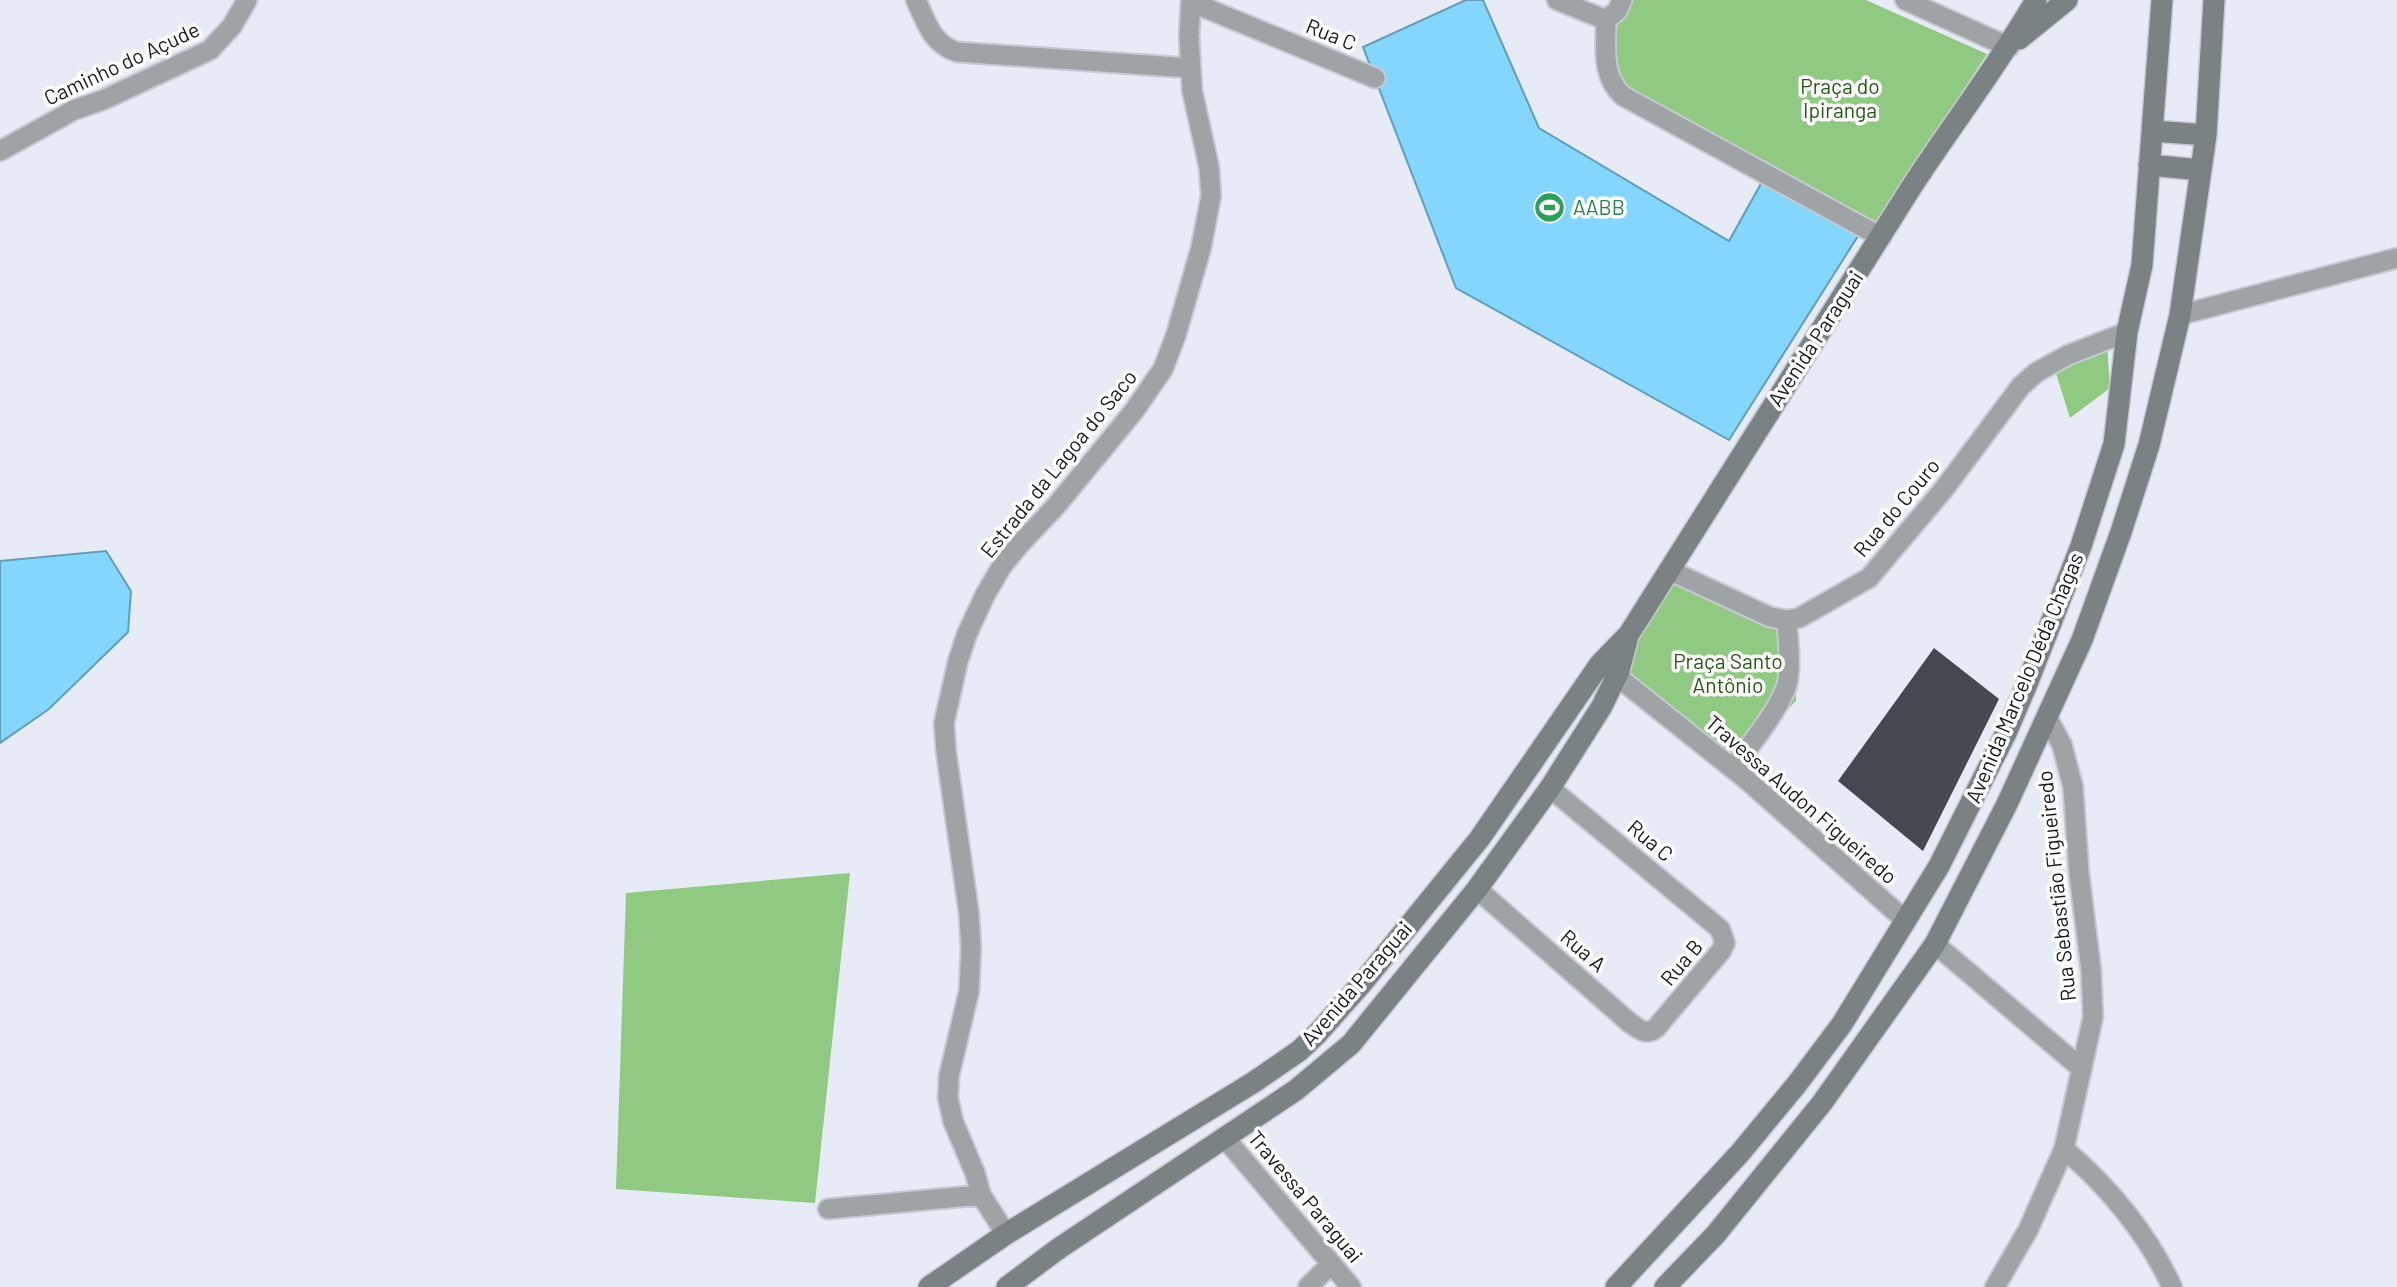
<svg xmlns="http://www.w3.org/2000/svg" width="2397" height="1287" viewBox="0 0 2397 1287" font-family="Barlow,sans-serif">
<rect width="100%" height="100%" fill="#e7ebf6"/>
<path fill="#90c981" d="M1617,0h249l121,54 -116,177 -262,-151z
M2107,345l3,43 -40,30 -16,-51z
M1669,574l127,56v71l-63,63 -112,-91z
M850,873l-35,330 -199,-14 10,-296z"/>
<path fill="#84d6fc" stroke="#639db9" stroke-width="2" d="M1466,0h17l56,128 190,113 34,-61 95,56 -129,204 -273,-152 -93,-241z
M106,551l25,40 -3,41 -79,77 -49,34v-182z"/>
<path fill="#444850" d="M1934,648l65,51 -76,152 -85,-70z"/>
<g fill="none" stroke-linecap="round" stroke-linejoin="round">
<defs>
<path id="street" d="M916,0c10,22 16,44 41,52l233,16
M1557,0l49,20
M1905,0l104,47
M1191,2l184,76
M1606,20c0,28 -5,56 17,76l258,141
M1606,20l11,-9 5,-11
M0,151l74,-41 29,-10 107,-50 22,-24 15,-26
M2180,315l217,-57
M1669,570l101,47 17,3 12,-2 70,-40 75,-89 77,-103 16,-14 31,-17 59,-23
M1604,666l143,114 159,141
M1733,768c15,-20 51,-64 55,-88 3,-19 0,-40 -1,-60
M1477,889l153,134c9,6 16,13 26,5l65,-77 4,-8 -5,-14 -170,-141
M1935,944l147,125
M1224,1137l127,150
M2064,1149c44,37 84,85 108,138
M828,1209l153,-14
M1006,1234l-25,-39 -6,-22 -22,-52 -5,-23 1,-22 20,-85 2,-43 -2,-34 -23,-163 -2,-28 14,-62 9,-27 18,-39 17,-29 18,-22 36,-38 78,-95 29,-42 13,-34 25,-87 10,-52 -2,-29 -17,-77 -3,-54 2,-36
M1308,1287l23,-23
M1995,1287l33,-57 36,-81 29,-132 -2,-47 -12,-97 -6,-86 -11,-42 -15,-28"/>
<path id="secondary" d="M2019,39l48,-39
M2153,131l53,4
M2149,165l52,5
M929,1287l77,-53 248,-152 45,-31 18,-17 47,-53 116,-143 120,-174 29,-30 285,-451c40,-61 85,-119 122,-183
M1007,1287l51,-38 238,-159 55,-46 126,-155 73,-101 52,-82 17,-35 9,-35
M1616,1287l124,-134 57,-69 45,-60 97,-158 67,-133 21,-49 54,-138 33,-102 13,-112 15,-67 20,-265
M1665,1287l51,-53 106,-131 113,-159 72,-140 75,-164 39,-108 28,-87 31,-130 26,-180 8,-135"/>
</defs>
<use href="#street" stroke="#c6c9d3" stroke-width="23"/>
<use href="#secondary" stroke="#c6c9d3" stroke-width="24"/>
<use href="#street" stroke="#9ea4a5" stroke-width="19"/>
<use href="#secondary" stroke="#7a8283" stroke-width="21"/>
</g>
<defs>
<symbol id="stadium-disc" viewBox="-11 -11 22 22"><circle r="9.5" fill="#2e9e5b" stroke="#fff"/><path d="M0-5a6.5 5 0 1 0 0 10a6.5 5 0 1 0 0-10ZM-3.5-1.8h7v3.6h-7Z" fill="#fff"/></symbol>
</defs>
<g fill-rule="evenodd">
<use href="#stadium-disc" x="1532" y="190" width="35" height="35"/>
</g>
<g text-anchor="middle" stroke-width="7" stroke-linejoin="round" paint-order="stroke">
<g font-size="21" fill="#17191c" stroke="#fff">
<text transform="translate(1331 35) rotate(22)" y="7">Rua C</text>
<text transform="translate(122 64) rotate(-25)" y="7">Caminho do Açude</text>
<text transform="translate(1816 339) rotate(-57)" y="7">Avenida Paraguai</text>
<text transform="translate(1059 464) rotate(-51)" y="7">Estrada da Lagoa do Saco</text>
<text transform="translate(1897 508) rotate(-50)" y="7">Rua do Couro</text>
<text transform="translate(2025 678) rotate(-67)" y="7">Avenida Marcelo Déda Chagas</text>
<text transform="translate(1801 800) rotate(41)" y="7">Travessa Audon Figueiredo</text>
<text transform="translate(1650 841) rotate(40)" y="7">Rua C</text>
<text transform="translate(2057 886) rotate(-96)" y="7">Rua Sebastião Figueiredo</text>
<text transform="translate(1583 951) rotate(41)" y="7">Rua A</text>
<text transform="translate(1682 963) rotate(-50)" y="7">Rua B</text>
<text transform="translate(1357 984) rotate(-49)" y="7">Avenida Paraguai</text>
<text transform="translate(1305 1197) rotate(50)" y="7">Travessa Paraguai</text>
</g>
<g font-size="21" fill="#225a0f" stroke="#fff">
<text x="1840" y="94">Praça do<tspan x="1840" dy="24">Ipiranga</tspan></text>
<text x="1728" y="669">Praça Santo<tspan x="1728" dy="24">Antônio</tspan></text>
</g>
<g font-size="21" fill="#27864d" stroke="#fff" text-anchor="start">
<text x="1573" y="215">AABB</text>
</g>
</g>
</svg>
